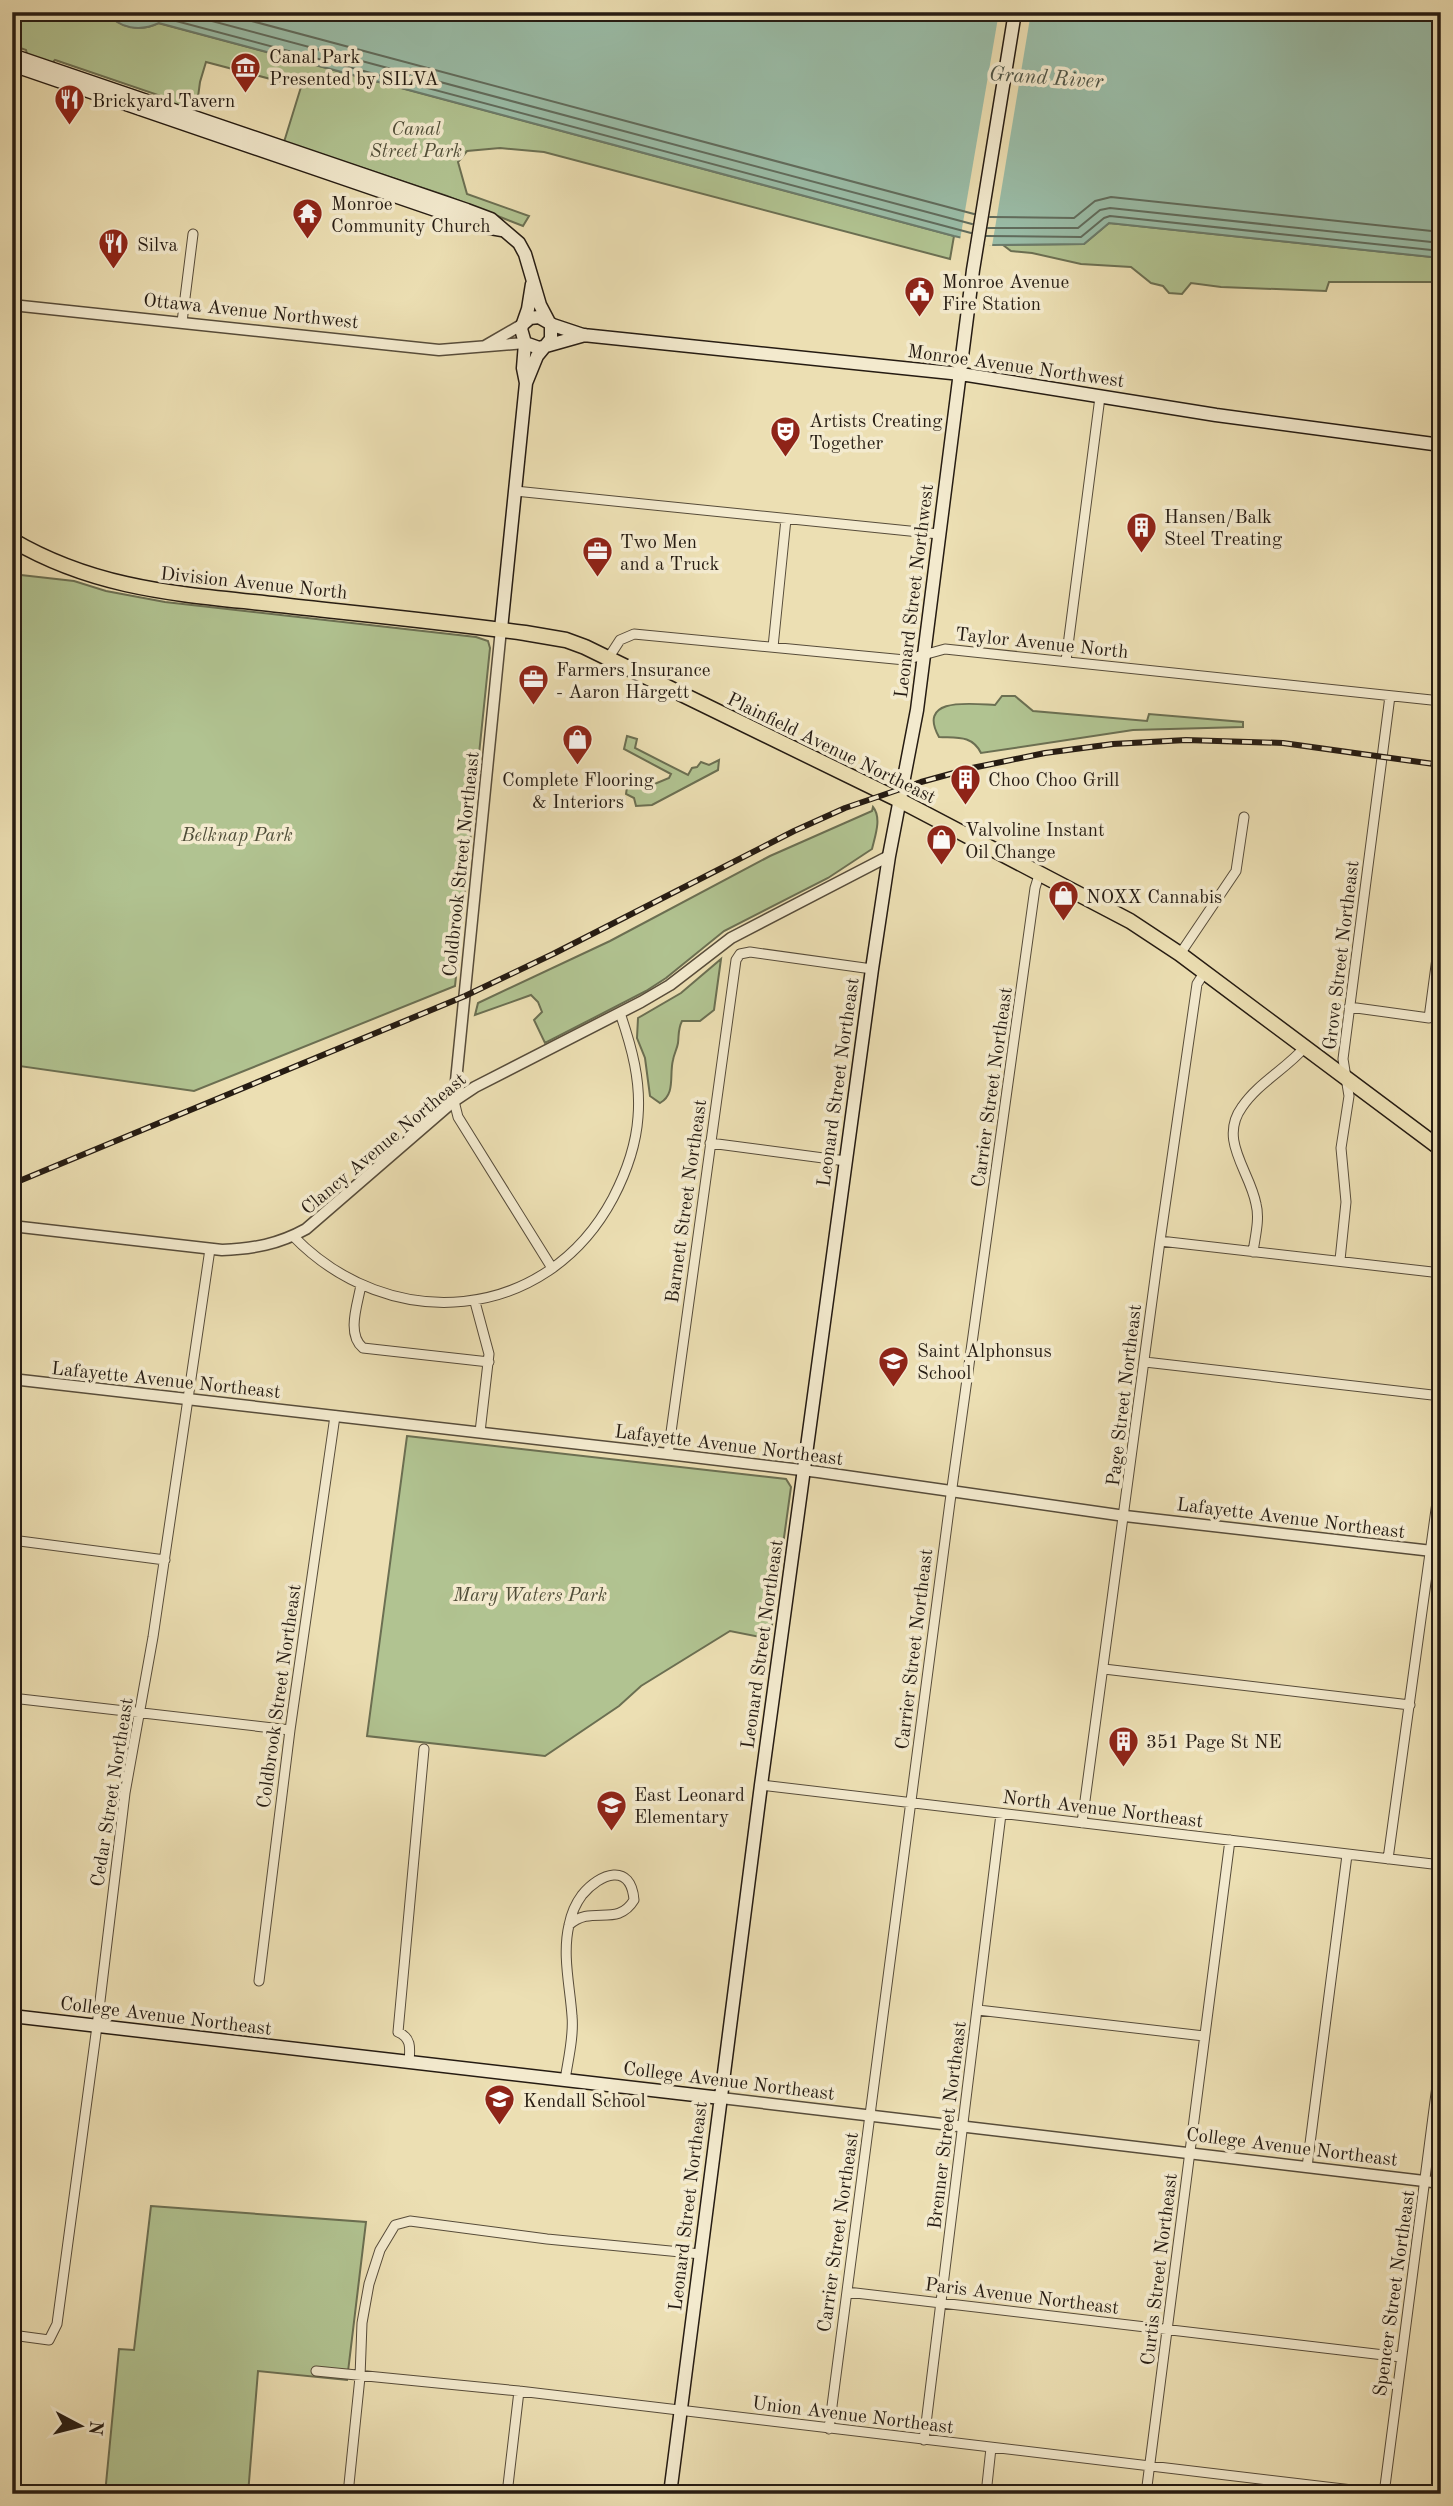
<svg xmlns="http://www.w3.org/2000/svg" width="1453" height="2506" viewBox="0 0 1453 2506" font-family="'Old Standard TT',serif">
<rect width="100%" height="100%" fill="#ecdfb3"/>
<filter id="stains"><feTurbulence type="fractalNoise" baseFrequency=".00286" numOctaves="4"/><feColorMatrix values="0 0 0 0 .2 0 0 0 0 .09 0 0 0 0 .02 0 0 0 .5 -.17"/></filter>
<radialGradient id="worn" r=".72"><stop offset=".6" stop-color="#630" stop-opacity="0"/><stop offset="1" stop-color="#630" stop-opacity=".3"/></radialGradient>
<path fill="#b1c391" stroke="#6b6f52" stroke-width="2" d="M12,12h95c11,16 34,20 51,11l796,213 -4,23 -406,-107 -44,-4 -33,3 -9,11 9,32 62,22 -6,10 -76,-30 -163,-54 17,-55 -95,-25 -6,20 -4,30 -32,-11 -3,-5 -106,-36 -3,3 -25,-9 -1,-4 -14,-5z
M1109,223l332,35v24h-112l-3,9 -105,-4 -30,-4 -9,11 -13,-1 -6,-7 -12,-3 -20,-16 -50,-3 -49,-11 -21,-2 -8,-6 81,-1z
M12,574l62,7 32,10 59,11 311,35 12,4 2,7 -35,338 -261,105 -182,-26z
M1002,696h13l18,15 114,10 2,-7 94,8v5l-110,3 -152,23c-9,-18 -24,-15 -42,-16 -23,-41 34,-33 56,-32z
M627,736l10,3 -2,9 53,27 4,-7 5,-1 4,-5 8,3 10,-5 -1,10 -66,35 -16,1 -2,-8 -8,-4 1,-7 18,1 24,-10 2,-4 -47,-25z
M873,807c9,11 2,29 -1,42l-44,29 -104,53 -58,47 -20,13 -101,52 -11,-23 8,-8 -4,-10 -7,-7 -56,20 3,-12 132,-62 160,-85 102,-45z
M721,959l-7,51 -14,11h-18c-4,8 -3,13 -4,22 -1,6 -4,11 -5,17 -4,15 3,34 -13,43l-10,-7 -5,-38 -8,-20 1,-20 43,-25z
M407,1436l379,43 5,8 -21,152 -40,-8 -89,55 -22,20 -74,50 -178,-20z
M151,2206l215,16 -19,158 -89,-9 -10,123h-143l14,-145 15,1z"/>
<path fill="#9abda8" stroke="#6b7c6c" stroke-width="2" d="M107,12h1334v246l-332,-35 -25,21 -91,1 -39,-9 -795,-213c-19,9 -40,6 -52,-11z"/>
<path fill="#ecdfb3" d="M999,12h32l-39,234 -32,-6z"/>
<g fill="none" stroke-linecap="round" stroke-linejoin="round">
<path stroke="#606c5d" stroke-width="2" d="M115,12c19,16 26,6 46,5l810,216
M178,12l794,212
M218,12l756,202
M990,217l84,1 21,-17 16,-4 330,35
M988,228h90l22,-18 10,-2 331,35
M986,236l95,1 23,-19 6,-2 331,35"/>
<defs>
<path id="minor" d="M182,322l11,-88
M515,491l424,43
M773,647l13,-128
M609,657l11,-17 14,-6 271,26 40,-11 496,52
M1066,661l34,-264
M1180,954l56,-83 8,-54
M1349,1007l80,11 12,-90
M454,1101l4,16 94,151
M710,1143l136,18
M293,1236c96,99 253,88 320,-38 13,-25 23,-52 25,-81 3,-36 -6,-69 -18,-104
M1160,1241l281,32
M1253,1252c2,-15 7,-33 3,-48 -6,-33 -38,-64 -14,-97 16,-24 44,-38 63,-60
M1340,1260l6,-58 -5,-54 8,-52 -6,-37 47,-363
M361,1285c-3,18 -15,49 2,63l126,14
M475,1302l14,52 -9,78
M1145,1362l296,34
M668,1454l68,-494 4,-6 10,-2 122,17
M12,1540l153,20
M1104,1669l306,36
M12,1698l278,32
M761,1785l680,80
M1082,1823l78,-582 37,-257 7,-11
M1388,1859l53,-386
M259,1981l31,-251 45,-314
M978,2010l226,26
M409,2062c1,-13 3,-24 -11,-30l26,-283
M565,2080c3,-20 9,-44 7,-64 -2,-30 -10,-61 -3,-91 2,-10 7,-22 13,-30 18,-22 49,-33 52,5 -17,28 -42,4 -65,25
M1307,2167l40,-312
M847,2292l554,65
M12,2335l37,5 8,-16 40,-298 28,-233 28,-156 57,-388
M316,2371l203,20 867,103
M829,2429l121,-927 85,-614 4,-13
M924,2440l77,-626
M348,2494l12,-117 2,-54 7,-39 11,-34 15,-25 15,-4 137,18 154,15
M507,2494l12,-103
M986,2494l5,-46
M1146,2494l84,-654
M1384,2494l57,-439"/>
<path id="tertiary" d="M12,305l427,45 86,-7
M485,346l38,-22
M454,1101l47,-472
M12,1226l210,24c31,-1 57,-6 84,-21l148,-128 21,-14 166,-85 29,-17 61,-47 158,-82
M12,1379l656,75 150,18 307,44 316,36
M721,2098l720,85"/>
<path id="secondary" d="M12,55l455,155 24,9 28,24 6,11 15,51 11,21v13l-14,17 -11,27 -25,246
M12,65l473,162 17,3
M532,284l-4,25 -7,20 4,14 14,5 46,-13
M523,324l7,-6 9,-1 14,8 30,10 378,39 255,41 225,30
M525,343l-2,25 3,15
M12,2016l709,82
M670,2494l91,-709 111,-816 17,-113 28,-146 56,-440 42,-258"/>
<path id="primary" d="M12,540c87,51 172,54 268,65 82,9 164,17 245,28l41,7 19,7 316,154 229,120 50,33 261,195"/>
</defs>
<use href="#minor" stroke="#574c3a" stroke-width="11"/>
<use href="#tertiary" stroke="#574c3a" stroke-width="13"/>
<use href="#secondary" stroke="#251b12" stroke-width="15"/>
<use href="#primary" stroke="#251b12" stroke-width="17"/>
<use href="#minor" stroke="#f3eace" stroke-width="9"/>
<use href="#tertiary" stroke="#f3eace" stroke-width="10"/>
<use href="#secondary" stroke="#f3eace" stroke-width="12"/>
<use href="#primary" stroke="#ecdfb3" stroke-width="14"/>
<defs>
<path id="rail" d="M12,1184l453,-188 88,-42 241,-123 51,-23 76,-26 51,-14 73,-15 68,-9 73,-4 97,3 158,22"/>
</defs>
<use href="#rail" stroke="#251b12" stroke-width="6"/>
<use href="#rail" stroke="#f3eace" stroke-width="3.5" stroke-dasharray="10" stroke-linecap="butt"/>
</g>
<defs>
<symbol id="museum-pin" viewBox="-11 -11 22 30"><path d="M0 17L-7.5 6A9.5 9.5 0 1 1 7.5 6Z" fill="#8f2418" stroke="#f3eace"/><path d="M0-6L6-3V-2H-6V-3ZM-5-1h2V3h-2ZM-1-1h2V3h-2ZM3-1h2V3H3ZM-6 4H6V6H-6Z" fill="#fff"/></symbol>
<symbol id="restaurant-pin" viewBox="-11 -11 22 30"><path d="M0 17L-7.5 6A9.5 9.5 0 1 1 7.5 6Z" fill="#8f2418" stroke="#f3eace"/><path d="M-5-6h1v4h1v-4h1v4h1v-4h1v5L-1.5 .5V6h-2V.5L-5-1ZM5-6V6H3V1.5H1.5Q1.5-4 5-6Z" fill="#fff"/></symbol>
<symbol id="temple-pin" viewBox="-11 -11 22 30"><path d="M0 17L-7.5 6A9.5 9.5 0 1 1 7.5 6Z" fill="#8f2418" stroke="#f3eace"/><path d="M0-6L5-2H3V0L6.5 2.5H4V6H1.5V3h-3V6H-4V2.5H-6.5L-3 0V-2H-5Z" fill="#fff"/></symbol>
<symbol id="civic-pin" viewBox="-11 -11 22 30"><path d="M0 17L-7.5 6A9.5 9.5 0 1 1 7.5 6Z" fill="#8f2418" stroke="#f3eace"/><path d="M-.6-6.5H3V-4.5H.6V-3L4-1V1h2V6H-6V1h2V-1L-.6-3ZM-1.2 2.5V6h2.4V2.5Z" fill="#fff"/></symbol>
<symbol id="theatre-pin" viewBox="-11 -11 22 30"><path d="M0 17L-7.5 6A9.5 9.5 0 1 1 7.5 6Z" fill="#8f2418" stroke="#f3eace"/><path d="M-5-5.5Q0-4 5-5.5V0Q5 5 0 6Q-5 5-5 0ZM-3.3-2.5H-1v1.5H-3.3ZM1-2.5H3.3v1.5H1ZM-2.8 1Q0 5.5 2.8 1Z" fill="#fff"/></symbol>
<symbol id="building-pin" viewBox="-11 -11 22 30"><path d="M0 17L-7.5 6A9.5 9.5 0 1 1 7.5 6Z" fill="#8f2418" stroke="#f3eace"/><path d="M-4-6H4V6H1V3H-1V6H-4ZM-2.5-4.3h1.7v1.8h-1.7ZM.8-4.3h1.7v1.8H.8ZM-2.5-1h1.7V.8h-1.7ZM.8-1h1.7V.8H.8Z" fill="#fff"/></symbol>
<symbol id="office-pin" viewBox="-11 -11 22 30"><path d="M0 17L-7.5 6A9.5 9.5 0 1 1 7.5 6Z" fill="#8f2418" stroke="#f3eace"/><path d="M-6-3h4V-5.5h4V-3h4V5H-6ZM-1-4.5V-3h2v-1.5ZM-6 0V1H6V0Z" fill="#fff"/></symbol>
<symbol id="shop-pin" viewBox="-11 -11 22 30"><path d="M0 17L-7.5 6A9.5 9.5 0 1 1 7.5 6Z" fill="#8f2418" stroke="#f3eace"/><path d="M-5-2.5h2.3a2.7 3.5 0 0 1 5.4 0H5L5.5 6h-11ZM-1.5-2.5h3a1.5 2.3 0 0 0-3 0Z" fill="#fff"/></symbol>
<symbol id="school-pin" viewBox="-11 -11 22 30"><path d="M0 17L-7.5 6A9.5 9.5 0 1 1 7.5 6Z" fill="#8f2418" stroke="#f3eace"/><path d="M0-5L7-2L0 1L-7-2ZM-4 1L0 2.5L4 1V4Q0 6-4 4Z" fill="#fff"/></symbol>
</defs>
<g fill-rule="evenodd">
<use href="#museum-pin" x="228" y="50" width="35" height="47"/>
<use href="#restaurant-pin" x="52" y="82" width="35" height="47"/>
<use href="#temple-pin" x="290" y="196" width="35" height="47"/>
<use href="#restaurant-pin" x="96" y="226" width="35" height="47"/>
<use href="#civic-pin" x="902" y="274" width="35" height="47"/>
<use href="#theatre-pin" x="768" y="414" width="35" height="47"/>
<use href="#building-pin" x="1124" y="510" width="35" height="47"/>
<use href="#office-pin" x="580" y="534" width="35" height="47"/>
<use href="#office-pin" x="516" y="662" width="35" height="47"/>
<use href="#shop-pin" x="560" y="722" width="35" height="47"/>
<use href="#building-pin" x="948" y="762" width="35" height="47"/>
<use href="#shop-pin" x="924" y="822" width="35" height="47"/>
<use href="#shop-pin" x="1046" y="878" width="35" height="47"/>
<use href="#school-pin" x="876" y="1344" width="35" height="47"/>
<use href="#building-pin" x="1106" y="1724" width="35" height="47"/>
<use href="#school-pin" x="594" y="1788" width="35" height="47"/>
<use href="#school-pin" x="482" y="2082" width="35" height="47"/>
</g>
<g text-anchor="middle" stroke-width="7" stroke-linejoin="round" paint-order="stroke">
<g font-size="19" fill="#251b12" stroke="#f3eace" text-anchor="start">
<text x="269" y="63">Canal Park<tspan x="269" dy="22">Presented by SILVA</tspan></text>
<text x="92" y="107">Brickyard Tavern</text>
<text x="331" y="210">Monroe<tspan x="331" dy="22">Community Church</tspan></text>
<text x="137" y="251">Silva</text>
<text x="942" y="288">Monroe Avenue<tspan x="942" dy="22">Fire Station</tspan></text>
<text x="809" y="427">Artists Creating<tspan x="809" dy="22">Together</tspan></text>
<text x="1164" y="523">Hansen/Balk<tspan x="1164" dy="22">Steel Treating</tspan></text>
<text x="620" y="548">Two Men<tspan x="620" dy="22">and a Truck</tspan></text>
<text x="556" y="676">Farmers Insurance<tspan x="556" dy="22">- Aaron Hargett</tspan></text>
<text x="578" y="786" text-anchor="middle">Complete Flooring<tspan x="578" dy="22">&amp; Interiors</tspan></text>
<text x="988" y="786">Choo Choo Grill</text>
<text x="965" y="836">Valvoline Instant<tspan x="965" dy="22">Oil Change</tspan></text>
<text x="1086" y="903">NOXX Cannabis</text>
<text x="917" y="1357">Saint Alphonsus<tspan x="917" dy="22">School</tspan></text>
<text x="1146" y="1748">351 Page St NE</text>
<text x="634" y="1801">East Leonard<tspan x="634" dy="22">Elementary</tspan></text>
<text x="523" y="2107">Kendall School</text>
</g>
<g font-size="19" font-style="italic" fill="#4f4d38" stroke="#f3eace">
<text x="416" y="135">Canal<tspan x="416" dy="22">Street Park</tspan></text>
<text x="237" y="841">Belknap Park</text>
<text x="530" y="1601">Mary Waters Park</text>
</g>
<g font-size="19" fill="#251b12" stroke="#f3eace">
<text transform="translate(251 310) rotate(6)" y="7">Ottawa Avenue Northwest</text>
<text transform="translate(1016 365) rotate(8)" y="7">Monroe Avenue Northwest</text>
<text transform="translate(254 582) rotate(6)" y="7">Division Avenue North</text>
<text transform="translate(913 591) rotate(-83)" y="7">Leonard Street Northwest</text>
<text transform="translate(1042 642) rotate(6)" y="7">Taylor Avenue North</text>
<text transform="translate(832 747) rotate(26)" y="7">Plainfield Avenue Northeast</text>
<text transform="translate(460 864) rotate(-84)" y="7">Coldbrook Street Northeast</text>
<text transform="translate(1340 955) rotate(-83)" y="7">Grove Street Northeast</text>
<text transform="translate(837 1082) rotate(-82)" y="7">Leonard Street Northeast</text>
<text transform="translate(991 1087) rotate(-82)" y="7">Carrier Street Northeast</text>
<text transform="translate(383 1143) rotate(-40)" y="7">Clancy Avenue Northeast</text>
<text transform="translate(685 1201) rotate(-82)" y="7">Barnett Street Northeast</text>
<text transform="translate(166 1379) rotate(6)" y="7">Lafayette Avenue Northeast</text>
<text transform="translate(1123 1395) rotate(-83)" y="7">Page Street Northeast</text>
<text transform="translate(729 1444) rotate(7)" y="7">Lafayette Avenue Northeast</text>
<text transform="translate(1291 1517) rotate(7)" y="7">Lafayette Avenue Northeast</text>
<text transform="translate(761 1644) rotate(-82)" y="7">Leonard Street Northeast</text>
<text transform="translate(913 1649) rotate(-83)" y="7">Carrier Street Northeast</text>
<text transform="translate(278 1696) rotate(-82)" y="7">Coldbrook Street Northeast</text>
<text transform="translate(111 1792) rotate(-81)" y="7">Cedar Street Northeast</text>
<text transform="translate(1103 1808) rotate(7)" y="7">North Avenue Northeast</text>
<text transform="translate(166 2015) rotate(7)" y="7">College Avenue Northeast</text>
<text transform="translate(729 2080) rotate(7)" y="7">College Avenue Northeast</text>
<text transform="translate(946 2125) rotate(-83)" y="7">Brenner Street Northeast</text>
<text transform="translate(1292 2146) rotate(7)" y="7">College Avenue Northeast</text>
<text transform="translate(687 2206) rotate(-83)" y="7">Leonard Street Northeast</text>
<text transform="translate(837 2232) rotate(-82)" y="7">Carrier Street Northeast</text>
<text transform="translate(1158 2269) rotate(-83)" y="7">Curtis Street Northeast</text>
<text transform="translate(1393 2293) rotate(-82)" y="7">Spencer Street Northeast</text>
<text transform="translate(1022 2295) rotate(7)" y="7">Paris Avenue Northeast</text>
<text transform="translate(853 2414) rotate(7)" y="7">Union Avenue Northeast</text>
</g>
<g font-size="21" font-style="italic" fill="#4e5446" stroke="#f3eace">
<text transform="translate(1046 77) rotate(4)" y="7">Grand River</text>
</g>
</g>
<rect width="1453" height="2506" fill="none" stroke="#ecdfb3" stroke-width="42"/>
<rect x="14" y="14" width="1425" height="2478" fill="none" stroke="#251b12" stroke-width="3.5"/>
<rect x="21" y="21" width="1411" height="2464" fill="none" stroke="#251b12" stroke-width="2"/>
<g transform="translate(80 2426) rotate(97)" stroke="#f3eace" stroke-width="5" paint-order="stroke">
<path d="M0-5L12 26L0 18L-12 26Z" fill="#251b12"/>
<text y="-10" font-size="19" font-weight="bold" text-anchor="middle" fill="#251b12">N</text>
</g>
<rect width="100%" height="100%" filter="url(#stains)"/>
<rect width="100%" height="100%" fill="url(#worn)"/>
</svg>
